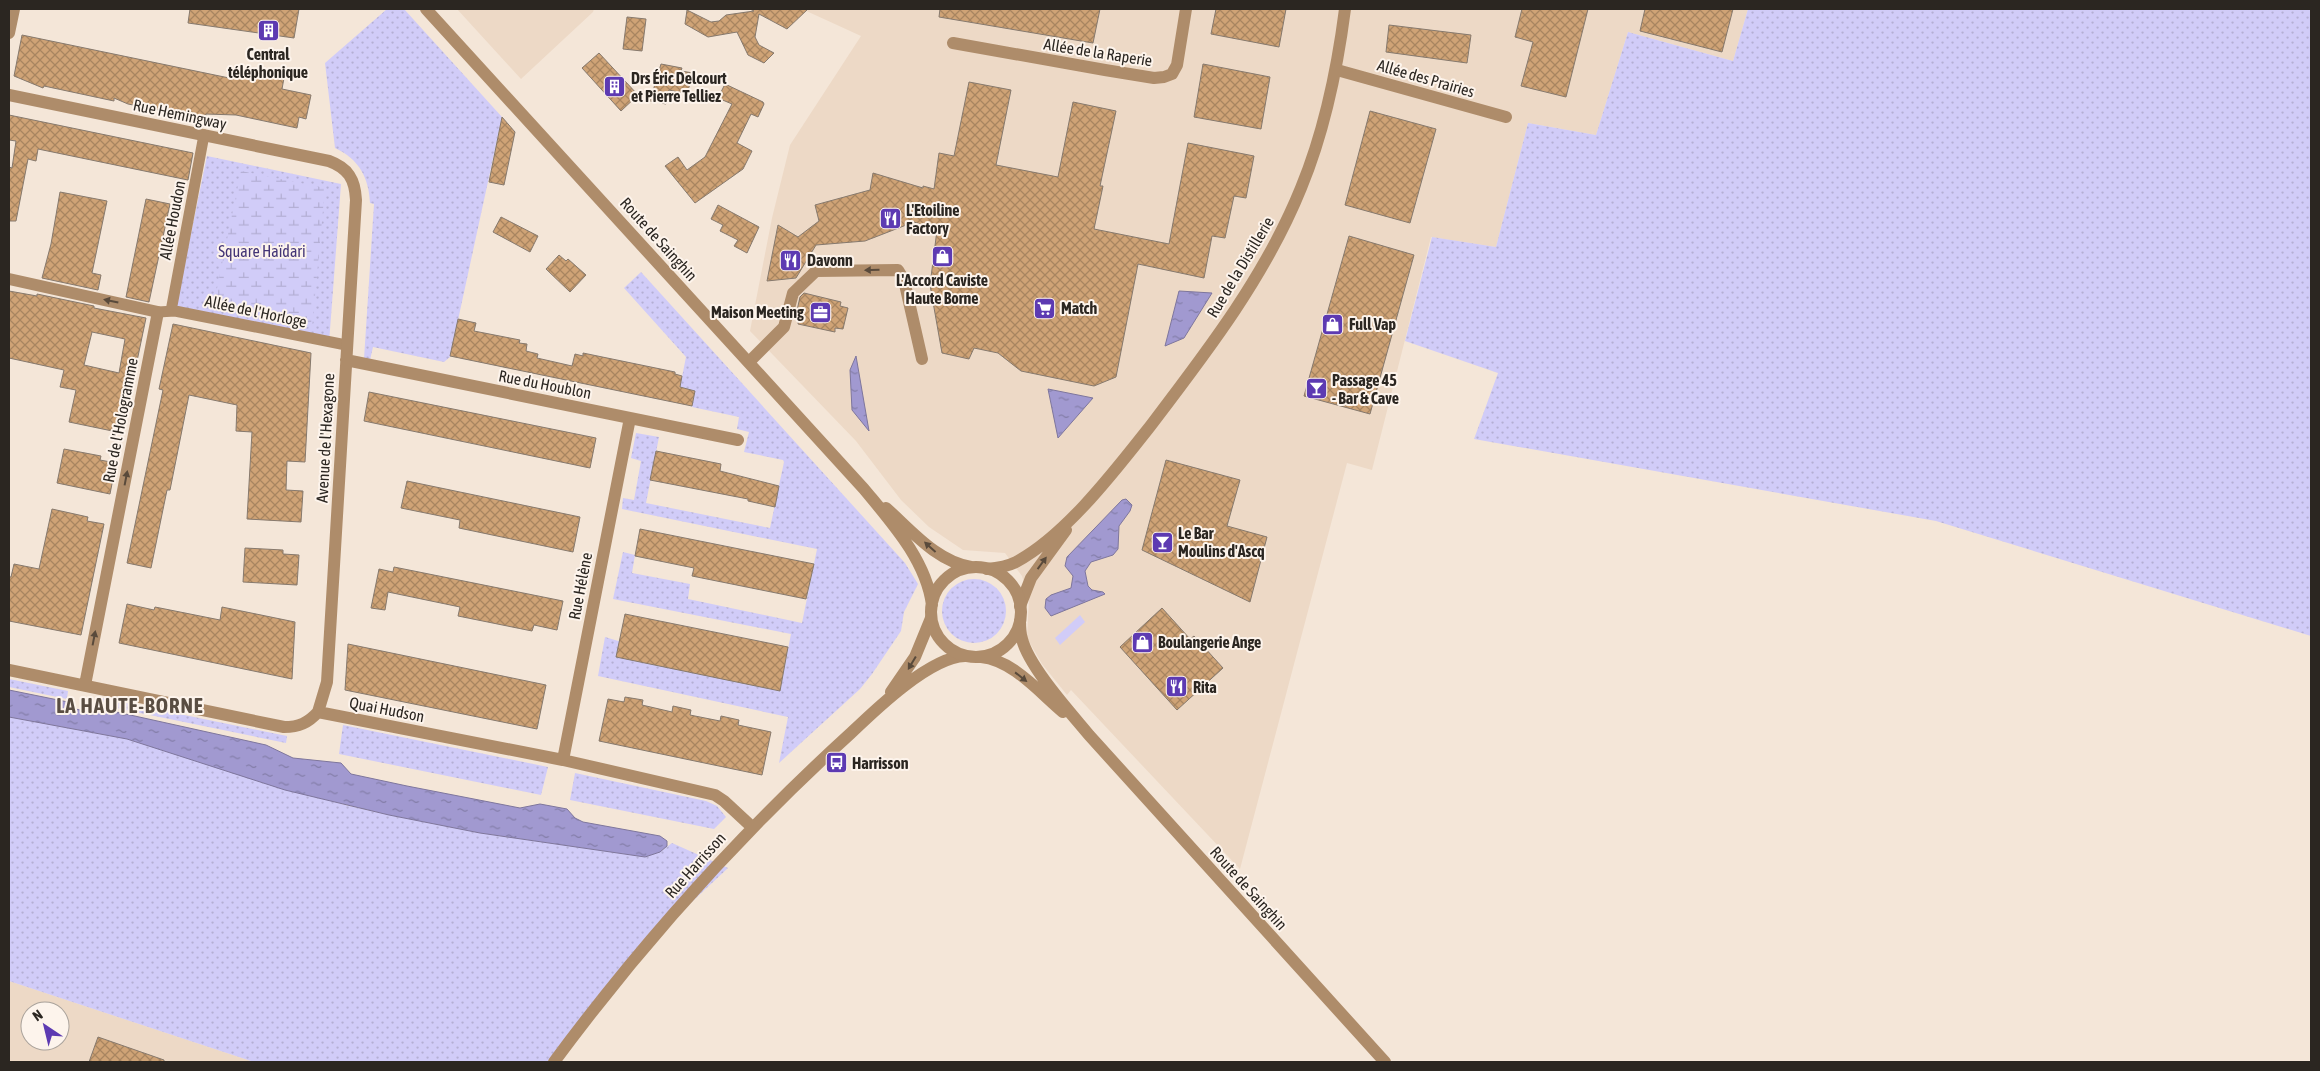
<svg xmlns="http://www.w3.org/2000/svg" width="2320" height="1071" viewBox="0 0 2320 1071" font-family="'Asap Condensed',sans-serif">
<defs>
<pattern id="green-dots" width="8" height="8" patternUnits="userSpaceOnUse" patternTransform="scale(1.25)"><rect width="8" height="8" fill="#d1ccf8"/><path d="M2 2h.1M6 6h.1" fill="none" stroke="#b4afd4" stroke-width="1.8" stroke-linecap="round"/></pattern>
<pattern id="wetland-marsh" width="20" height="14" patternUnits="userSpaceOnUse" patternTransform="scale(1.25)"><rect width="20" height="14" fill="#d1ccf8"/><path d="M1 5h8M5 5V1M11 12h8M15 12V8" fill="none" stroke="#b4afd4"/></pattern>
<pattern id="water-ripples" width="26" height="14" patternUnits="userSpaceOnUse" patternTransform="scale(1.25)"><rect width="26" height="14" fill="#a199d0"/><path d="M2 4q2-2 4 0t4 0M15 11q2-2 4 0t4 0" fill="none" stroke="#837da8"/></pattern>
<pattern id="building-cross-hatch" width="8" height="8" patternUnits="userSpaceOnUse" patternTransform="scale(1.25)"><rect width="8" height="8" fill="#cfa376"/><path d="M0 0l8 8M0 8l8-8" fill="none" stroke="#a88560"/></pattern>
</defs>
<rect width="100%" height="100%" fill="#f4e6d8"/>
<path fill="#edd9c6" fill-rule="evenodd" d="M457,9h137l-1,3 -72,67z
M802,9h946l-15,52 -105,-29 -32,103 -68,-12 -32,124 -65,-10 -59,233 -25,-7 -107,406 -169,-179 -4,5 -25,-31 -15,-26 2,-39 -7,-23 -17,-23 -42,-3 -34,-23 -28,-27 -45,-59 -106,-110 22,-113 18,-73 71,-109z
M9,981l245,81h-245zM30,1011h30v30h-30z"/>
<path fill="url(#green-dots)" d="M387,9h17l98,108 -52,240 -6,5 -71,-15 -3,13 -6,-1 10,-155 -4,-1c-1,-25 -11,-44 -35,-55l-10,-85z
M1748,9h563v627l-375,-115 -462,-82 24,-66 -93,-32 27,-104 64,10 32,-124 68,12 32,-103 105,29z
M207,156l134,28 -12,159 -154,-32z
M641,272l264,291 13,21 -14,28 -3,19 -29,43 -12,15 -81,74 9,-46 -190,-41 7,-39 175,53 11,-56 -178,-35 10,-47 12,3 -3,18 58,11 -2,15 114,24 15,-74 -195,-40 1,-11 11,2 7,-39 -10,-3 5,-25 23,4 -13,66 124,25 14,-66 -1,-2 -39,-8 5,-20 -12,-3 2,-12 -47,-10 3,-16 -15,-4 6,-30 -62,-69z
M942 611a32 32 0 1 1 64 0a32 32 0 1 1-64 0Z
M9,679l59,12 -1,8 -58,-12z
M97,697l190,39 -1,7 -190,-39z
M9,717l118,22 218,66 44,10 91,18 165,24 15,-5 12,-9 56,25 -111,104 -70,90h-293l-245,-81z
M343,725l205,42 -7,28 -202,-41z
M575,773l131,28 11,5 9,11 -12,12 -144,-29z"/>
<path fill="url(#wetland-marsh)" d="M241,171l84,17 -13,140 -99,-20z"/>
<path fill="#d1ccf8" d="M1080,615l5,7 -25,23 -5,-7z"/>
<path fill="url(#water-ripples)" stroke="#7e769c" d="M1179,291l33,2 -28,45 -19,8z
M856,356l13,75 -17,-21 -2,-40z
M1048,389l45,9 -35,40z
M1126,499l6,6 -2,6 -11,15 -1,23 -5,6 -22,7 -6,9 3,15 4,4 11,2 2,2 -54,22 -6,-8 1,-9 5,-4 20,-7 2,-12 -8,-10 2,-9 55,-57z
M9,690l59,12 -1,5 26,6 1,-6 172,38 27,13 48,5 10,11 56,12 113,22 20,-4 27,5 8,9 8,4 77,14 7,5v5l-7,6 -15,5 -165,-24 -91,-18 -104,-25 -158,-51 -118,-22z"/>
<path fill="url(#building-cross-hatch)" stroke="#86796d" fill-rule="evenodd" d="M190,9h109l-5,29 -106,-15z
M750,9h58l-21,20 -28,-15 -4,23 4,8 15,8 -10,10 -16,-8 -11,-23 -29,5 -23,-13 2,-14 24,12 8,-1 7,-6 28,-4z
M940,9h160l-7,34 -154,-26z
M1216,9h70l-7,38 -68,-13z
M1522,9h66l-22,88 -45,-11 12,-44 -18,-5z
M1645,9h88l-11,43 -82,-21z
M627,17l19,2 -4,32 -19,-2z
M1389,25l82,10 -4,28 -81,-11z
M22,35l212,44 2,-10 48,9 -2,11 29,6 -5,24 -7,-2 -2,11 -61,-13 -30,-1 -1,5 -77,-15 -14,-6v3l-70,-15 -1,2 -29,-12z
M599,53l39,42 -17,16 -39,-43z
M661,64l21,4 -1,3 12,2 -6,21 -18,-4 -3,14 -16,-3z
M1203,64l67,13 -9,52 -67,-12z
M969,82l42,8 -15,75 62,12 15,-75 43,9 -16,75h3l-9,43 75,15 19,-101 66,13 -8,42 -12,-2 -9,42 -13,-2 -8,42 -66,-14 -22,113 -22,9 -73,-15 -23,-18 -24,-5 -5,11 -27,-6 -12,-68 7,-55 -23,-8 -49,19 -49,4 -20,33 -29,3 11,-56 20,12 21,-16 -4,-16 55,-15 3,-17 50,15v-2l11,3 5,-36 15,3z
M725,84l38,18 1,2 -6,13 -7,-3 -14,29 15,8 -9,18 -48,34 -30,-37 13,-9 9,13 18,-13 27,-53 -14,-6z
M1370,111l66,18 -26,94 -65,-18z
M9,115l184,38 -5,27 -150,-31 -2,12 -8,-2 -12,62h-7v-54l3,1 4,-27 -7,-1z
M502,117l13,15 -11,53 -15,-3z
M60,192l47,9 -15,72 9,2 -3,15 -56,-12 9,-34z
M146,199l24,5 -21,98 -23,-5z
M718,205l41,22 -12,26 -13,-7 4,-6 -18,-9 3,-6 -12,-6z
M501,217l37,19 -8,16 -37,-20z
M1349,236l65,19 -44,159 -66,-18z
M559,255l7,6 2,-2 18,16 -16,17 -24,-23z
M9,291l28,5v-2l57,12v2l52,10 -24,115 -53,-11 7,-32 -16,-3 4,-17 -55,-12zM92,332l33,7 -6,34 -35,-8z
M804,293l37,9 -1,4 8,2 -5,21 -8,-1v4l-37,-8 2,-13h-3l1,-5 2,-9z
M458,319l18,4 -2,8 46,9 -1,3 8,1 -1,7 12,3 -1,4 35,8 3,-12 8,2v-3l92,19v2l7,2 -2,11 15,4 -3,15 -242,-50z
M173,324l138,29 -6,109 -18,-1 -1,29 17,1 -2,31 -54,-3 5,-87 -16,-1 1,-26 -48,-10 -19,95h-3l-16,78 -24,-5 36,-173 -4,-1z
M369,392l227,46 -6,30 -226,-47z
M64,449l37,7 -1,4 16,3 -6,31 -53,-11z
M656,451l65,13 -1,7 59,15 -4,21 -27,-6v-2l-98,-19z
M1166,460l74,20 -13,46 40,11 -17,65 -108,-52z
M407,481l173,36 -7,35 -114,-24 1,-8 -59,-12z
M52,509l36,8 -1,4 17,3 -23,111 -72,-14v-44h2l3,-13 25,5z
M640,529l174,35 -8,35 -114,-23 2,-8 -59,-12z
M245,548l38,2v4l16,1 -2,30 -54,-3z
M394,567l169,34 -6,29 -23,-5 -2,6 -74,-15 2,-9 -72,-15 -3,18 -14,-2 8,-39 14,3z
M127,604l27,6 1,-3 65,13 2,-13 73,15 -3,57 -173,-36z
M1162,608l28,31 4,-3 29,32 -46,42 -57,-63z
M625,614l163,33 -8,44 -164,-34z
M348,644l198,41 -9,44 -192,-39z
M625,697l18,3 -1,5 30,7 1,-6 18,4 -1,5 30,6 1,-5 18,4 -1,5 33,7 -9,43 -163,-34 9,-42 16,3z
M98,1037l66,23v2h-75z"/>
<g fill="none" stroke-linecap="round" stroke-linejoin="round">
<path stroke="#ae8c6a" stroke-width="11" d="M171,311l33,-176
M158,312l17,-1 171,34"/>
<path stroke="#ae8c6a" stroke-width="12" d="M9,33l5,-24
M953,43l152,27 49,8 10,-1 8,-3 5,-9 9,-56
M1337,70l169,47
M9,95l320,66c19,7 26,18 27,39l-29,482 -9,30
M9,279l149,33 -73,373
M346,360l392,80
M749,362l35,-35 9,-34 23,-22 82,-1 6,10 18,79
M987,569c10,-1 19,-2 29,-7 49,-26 98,-90 132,-133 58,-76 117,-152 153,-241 24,-58 36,-117 44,-179
M1020,606l11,-28 35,-48
M9,670l275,57c15,0 24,-4 34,-15l245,48 152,35 9,6 28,26
M891,692l24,-35 16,-39
M563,760l67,-342
M554,1062c88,-119 187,-229 297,-329 25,-24 79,-76 114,-77"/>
<path stroke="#ae8c6a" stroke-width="12" d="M426,9l438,480c28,34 62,71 68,116
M886,508c26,23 50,53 85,59
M931 612a45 45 0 1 1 90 0a45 45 0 1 1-90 0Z
M1020,620c0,6 0,13 2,19 7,28 48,73 67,96l296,327
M981,657c32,3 59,36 82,55"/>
</g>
<defs><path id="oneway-solid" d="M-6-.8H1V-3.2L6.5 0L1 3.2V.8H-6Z" transform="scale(1.25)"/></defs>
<g fill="#594a3b">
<use href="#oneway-solid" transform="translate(872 270) rotate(179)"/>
<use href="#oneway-solid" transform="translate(111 301) rotate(-168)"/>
<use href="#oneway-solid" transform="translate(126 478) rotate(-79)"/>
<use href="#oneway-solid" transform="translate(930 547) rotate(-138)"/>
<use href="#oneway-solid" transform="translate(1042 563) rotate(-54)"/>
<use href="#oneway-solid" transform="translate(94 638) rotate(-79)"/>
<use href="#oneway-solid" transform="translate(912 663) rotate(121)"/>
<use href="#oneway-solid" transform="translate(1021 677) rotate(38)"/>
</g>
<defs>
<symbol id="building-square" viewBox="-11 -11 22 22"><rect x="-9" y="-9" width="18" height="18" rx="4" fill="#5d3ab2" stroke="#fdf4ec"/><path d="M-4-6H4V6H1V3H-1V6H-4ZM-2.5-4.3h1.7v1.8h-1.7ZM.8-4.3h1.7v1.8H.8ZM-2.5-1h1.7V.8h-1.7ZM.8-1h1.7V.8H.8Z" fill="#fff"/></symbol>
<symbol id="restaurant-square" viewBox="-11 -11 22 22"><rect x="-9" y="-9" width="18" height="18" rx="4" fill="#5d3ab2" stroke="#fdf4ec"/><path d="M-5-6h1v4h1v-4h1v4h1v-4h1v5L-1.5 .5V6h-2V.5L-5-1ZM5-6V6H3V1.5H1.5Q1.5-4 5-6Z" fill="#fff"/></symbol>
<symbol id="shop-square" viewBox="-11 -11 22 22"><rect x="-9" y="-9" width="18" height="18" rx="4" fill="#5d3ab2" stroke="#fdf4ec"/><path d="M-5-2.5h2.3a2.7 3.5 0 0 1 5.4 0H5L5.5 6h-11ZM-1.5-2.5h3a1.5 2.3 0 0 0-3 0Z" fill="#fff"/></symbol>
<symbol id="supermarket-square" viewBox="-11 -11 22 22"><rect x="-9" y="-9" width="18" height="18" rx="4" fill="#5d3ab2" stroke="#fdf4ec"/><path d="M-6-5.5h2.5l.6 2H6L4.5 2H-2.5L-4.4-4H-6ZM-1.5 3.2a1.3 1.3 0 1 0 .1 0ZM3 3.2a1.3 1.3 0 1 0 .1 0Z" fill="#fff"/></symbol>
<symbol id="office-square" viewBox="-11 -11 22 22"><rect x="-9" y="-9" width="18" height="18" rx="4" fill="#5d3ab2" stroke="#fdf4ec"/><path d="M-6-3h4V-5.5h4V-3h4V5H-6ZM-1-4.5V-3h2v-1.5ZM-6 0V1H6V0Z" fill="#fff"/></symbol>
<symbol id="bar-square" viewBox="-11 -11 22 22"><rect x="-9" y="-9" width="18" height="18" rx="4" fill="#5d3ab2" stroke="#fdf4ec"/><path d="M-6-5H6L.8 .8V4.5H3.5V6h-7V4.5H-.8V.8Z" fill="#fff"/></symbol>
<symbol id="bus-square" viewBox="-11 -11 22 22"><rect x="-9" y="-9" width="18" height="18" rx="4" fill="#5d3ab2" stroke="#fdf4ec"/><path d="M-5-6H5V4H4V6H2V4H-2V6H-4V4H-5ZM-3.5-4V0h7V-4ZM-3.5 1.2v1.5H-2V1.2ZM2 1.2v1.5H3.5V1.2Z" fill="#fff"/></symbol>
</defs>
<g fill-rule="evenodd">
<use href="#building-square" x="256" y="18" width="25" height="25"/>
<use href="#building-square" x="602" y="74" width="25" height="25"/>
<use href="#restaurant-square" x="878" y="206" width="25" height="25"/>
<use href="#shop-square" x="930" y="244" width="25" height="25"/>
<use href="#restaurant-square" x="778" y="248" width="25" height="25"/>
<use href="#supermarket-square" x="1032" y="296" width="25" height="25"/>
<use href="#office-square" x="808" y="300" width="25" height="25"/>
<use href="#shop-square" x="1320" y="312" width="25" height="25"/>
<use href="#bar-square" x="1304" y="376" width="25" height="25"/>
<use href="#bar-square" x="1150" y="530" width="25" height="25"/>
<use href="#shop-square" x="1130" y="630" width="25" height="25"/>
<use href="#restaurant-square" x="1164" y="674" width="25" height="25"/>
<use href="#bus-square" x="824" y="750" width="25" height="25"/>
</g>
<g text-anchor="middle" stroke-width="4" stroke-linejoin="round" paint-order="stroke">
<g font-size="16" fill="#2b2621" stroke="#fdf4ec">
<text transform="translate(1098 52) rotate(9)" y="6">Allée de la Raperie</text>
<text transform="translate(1426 78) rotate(16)" y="6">Allée des Prairies</text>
<text transform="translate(180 114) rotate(12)" y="6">Rue Hemingway</text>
<text transform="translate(172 220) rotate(-79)" y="6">Allée Houdon</text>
<text transform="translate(659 239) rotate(48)" y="6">Route de Sainghin</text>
<text transform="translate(1240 267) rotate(-59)" y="6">Rue de la Distillerie</text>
<text transform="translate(256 311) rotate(12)" y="6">Allée de l'Horloge</text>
<text transform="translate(545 384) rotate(11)" y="6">Rue du Houblon</text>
<text transform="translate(120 420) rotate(-79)" y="6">Rue de l'Hologramme</text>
<text transform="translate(325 438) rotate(-87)" y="6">Avenue de l'Hexagone</text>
<text transform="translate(580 586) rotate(-79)" y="6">Rue Hélène</text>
<text transform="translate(387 709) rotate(11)" y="6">Quai Hudson</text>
<text transform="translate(695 865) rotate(-48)" y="6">Rue Harrisson</text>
<text transform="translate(1249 888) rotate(48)" y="6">Route de Sainghin</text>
</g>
<g font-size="16" font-weight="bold" fill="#2b2621" stroke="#fdf4ec" text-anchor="start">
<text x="268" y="60" text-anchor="middle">Central<tspan x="268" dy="18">téléphonique</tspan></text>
<text x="631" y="84">Drs Éric Delcourt<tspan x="631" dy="18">et Pierre Telliez</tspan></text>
<text x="906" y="216">L'Etoiline<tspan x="906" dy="18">Factory</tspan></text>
<text x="807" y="266">Davonn</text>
<text x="942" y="286" text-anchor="middle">L'Accord Caviste<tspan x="942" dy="18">Haute Borne</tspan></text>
<text x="1061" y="314">Match</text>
<text x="804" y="318" text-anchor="end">Maison Meeting</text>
<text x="1349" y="330">Full Vap</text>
<text x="1332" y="386">Passage 45<tspan x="1332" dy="18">- Bar &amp; Cave</tspan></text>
<text x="1178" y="539">Le Bar<tspan x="1178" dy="18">Moulins d'Ascq</tspan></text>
<text x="1158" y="648">Boulangerie Ange</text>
<text x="1193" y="693">Rita</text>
<text x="852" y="769">Harrisson</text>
</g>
<g font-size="16" fill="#433476" stroke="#fdf4ec">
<text x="262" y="257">Square Haïdari</text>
</g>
<g font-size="21" font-weight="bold" letter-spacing="1" fill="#594d42" stroke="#fdf4ec">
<text x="130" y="713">LA HAUTE-BORNE</text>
</g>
</g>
<rect width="2320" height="1071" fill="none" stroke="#2b2621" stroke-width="20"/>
<g transform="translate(45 1026) rotate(325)"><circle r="24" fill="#fdf4ec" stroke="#a9a29b"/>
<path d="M0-4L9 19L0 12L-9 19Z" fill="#5d3ab2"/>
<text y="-8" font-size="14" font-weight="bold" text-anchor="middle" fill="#2b2621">N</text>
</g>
</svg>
